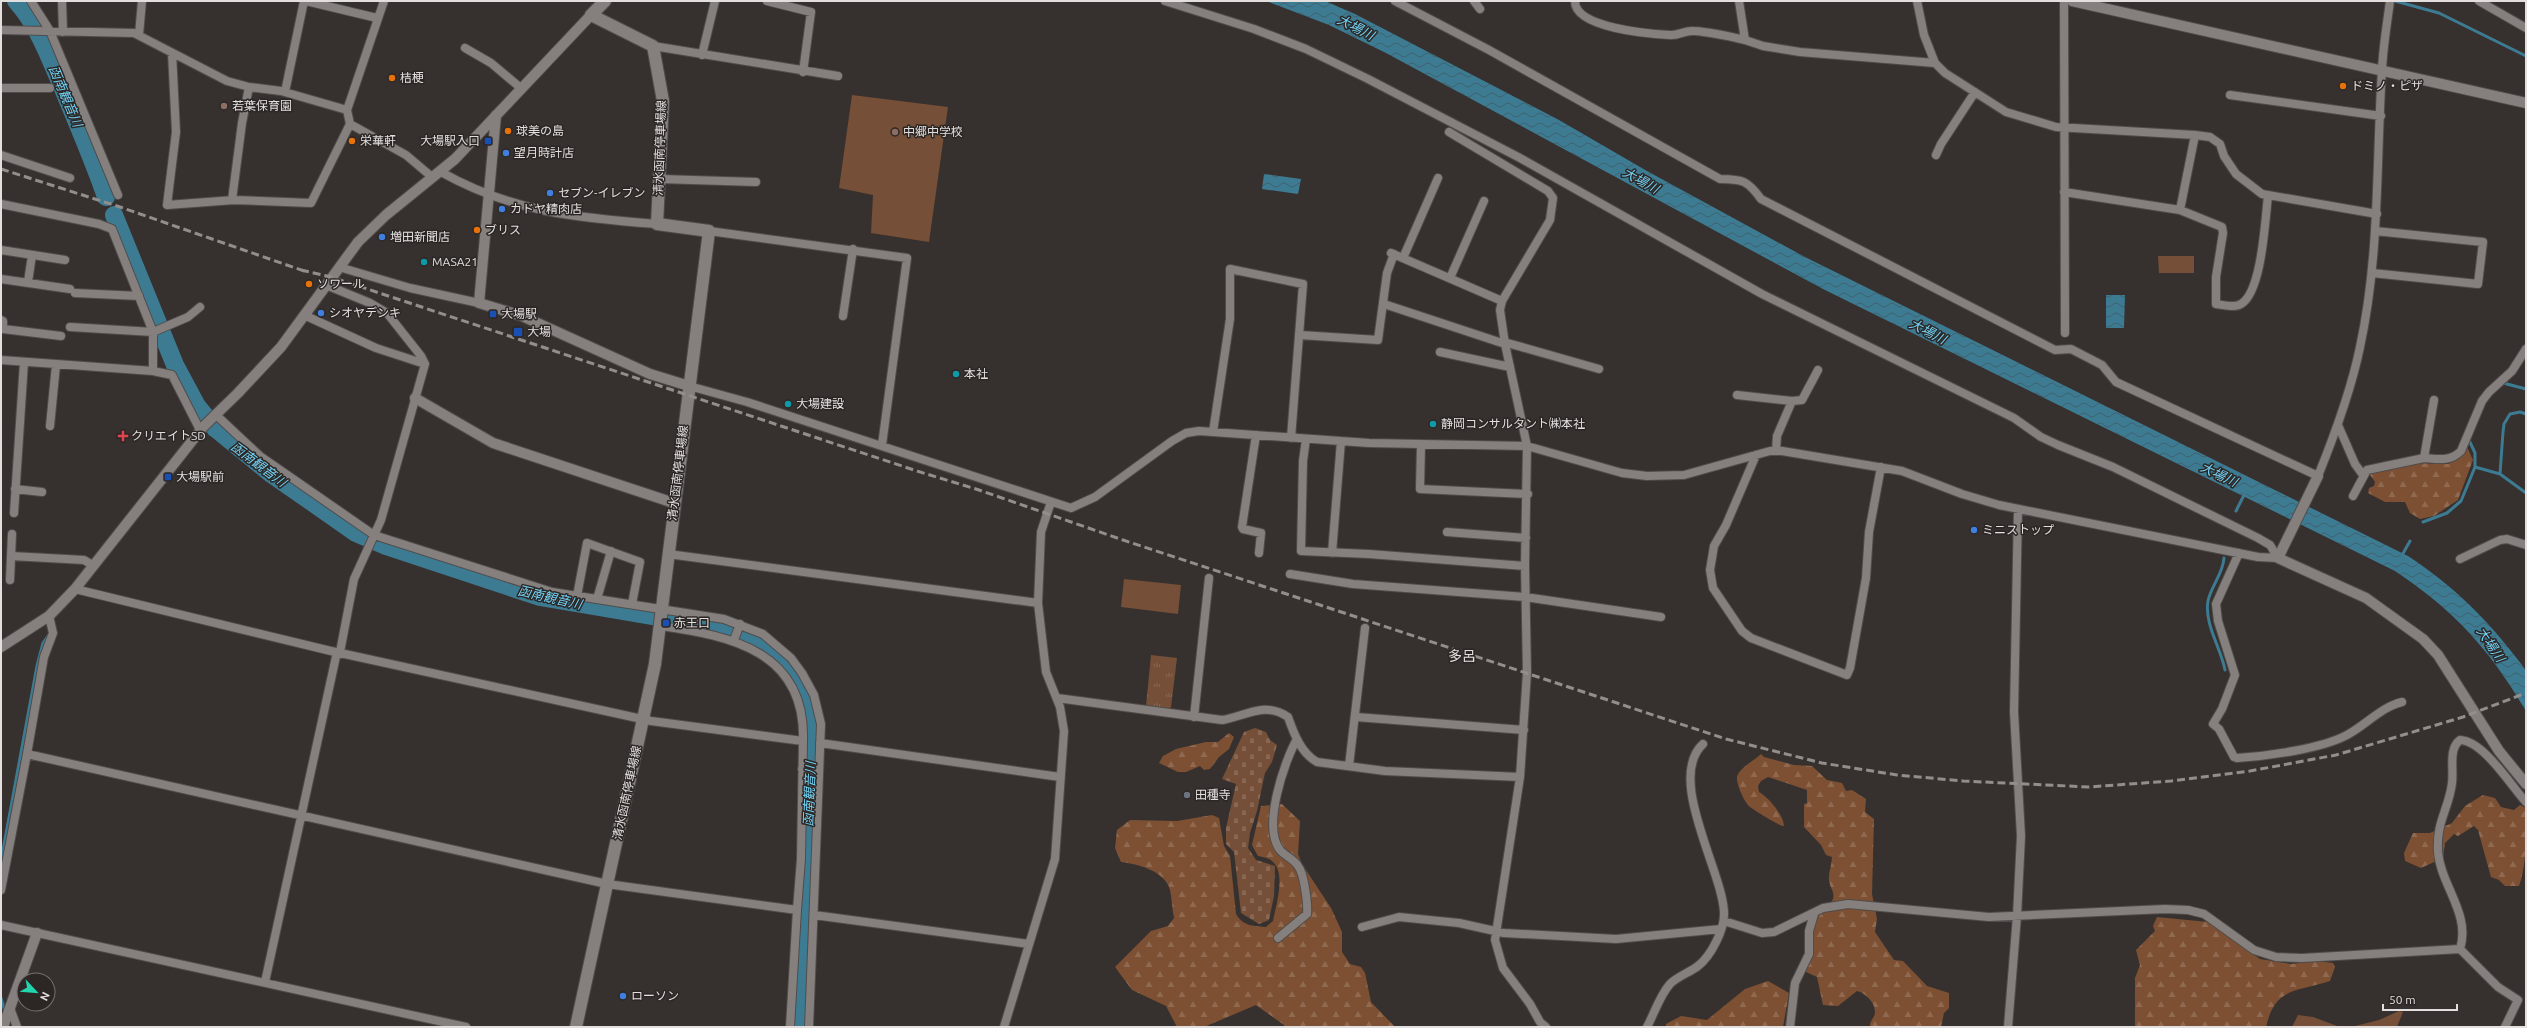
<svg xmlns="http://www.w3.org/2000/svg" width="2527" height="1028" viewBox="0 0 2527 1028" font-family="Ubuntu,'Noto Sans JP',sans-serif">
<defs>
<pattern id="grass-tufts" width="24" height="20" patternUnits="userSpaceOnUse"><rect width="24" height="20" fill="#754f37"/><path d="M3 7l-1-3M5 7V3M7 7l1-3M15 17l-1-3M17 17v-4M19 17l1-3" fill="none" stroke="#886854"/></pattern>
<pattern id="forest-firs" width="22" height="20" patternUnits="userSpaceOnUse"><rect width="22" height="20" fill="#7d5033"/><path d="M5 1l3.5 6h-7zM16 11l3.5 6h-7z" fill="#8f6950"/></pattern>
<pattern id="cemetery-stones" width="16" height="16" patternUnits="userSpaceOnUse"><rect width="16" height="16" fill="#754f37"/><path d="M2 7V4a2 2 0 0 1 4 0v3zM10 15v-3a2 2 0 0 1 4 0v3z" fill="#886854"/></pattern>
<pattern id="water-waves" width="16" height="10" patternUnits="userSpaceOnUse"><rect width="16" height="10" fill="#3d7b93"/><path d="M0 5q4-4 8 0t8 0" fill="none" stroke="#40626f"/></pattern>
</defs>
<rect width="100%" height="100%" fill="#36312e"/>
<path fill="url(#grass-tufts)" d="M1151,655l26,3 -6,49 -2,2 -23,-3z"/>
<path fill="url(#forest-firs)" d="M2467,447l6,13 -15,40 -24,16 -14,3 -10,-6 -5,-11h-20l-17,-9 1,-5 5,-2 1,-4 -5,-7 2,-3 45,-9 31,1 11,-6z
M1229,733l5,4 -5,12 -10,8 -9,12 -6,1 -4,-4 -14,6h-8l-19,-9 4,-7 13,-7 30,-7h12z
M1761,754l3,3 30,8 18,1 15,14 15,3 4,8 6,-1 14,9 -1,13 9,7 -2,75 5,25 -2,13 19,28 9,1 24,25 22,7v15l-5,5 -3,14h-71c-1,-6 5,-9 5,-15 0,-10 -10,-19 -18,-21l-19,15 -15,-1 -6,-28 -13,-6c14,-22 5,-25 10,-45 2,-12 14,-15 19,-27 2,-7 -3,-11 -4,-18 -1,-8 3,-16 3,-24l-6,-2 -5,-10 -17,-18v-23l3,-1v-13l-39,-13 -7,4 -3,5 1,6c10,6 24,22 25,34 -3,1 -30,-16 -34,-19 -6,-5 -14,-24 -13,-30 2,-9 18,-17 24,-23z
M2483,795l12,3 6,9 13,3 6,-5 6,3c0,25 1,57 -7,78h-14l-6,-6 -8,-3 -13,-47 -4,-4 -16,10 -4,-2 -9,9 -2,15 -22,10 -16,-7 -1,-8 9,-20h17l22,-10 13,-17z
M1282,804l18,17 -2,33 4,10 29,44 11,24v20l8,12 11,3 4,6 6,29 24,25h-111v-2l-28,-20 -52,22h-27l-11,-21 -34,-16 -17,-23 36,-36 17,-5 6,-8c-2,-9 -2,-19 -4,-28 -5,-19 -32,-26 -49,-28l-6,-14 2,-18 13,-10 47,1 35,-6 7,3 5,28 6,10 6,58c7,12 17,12 30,13l7,-6c3,-16 13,-47 0,-59 -3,-4 -10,-5 -15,-6l-6,-11 9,-39z
M2157,917l51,5 52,37 31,5 26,-3 16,2 2,4 -5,14c-34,11 -55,6 -64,46h-131v-49l5,-13 -4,-15 19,-19 -2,-5z
M1768,981l21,12 -6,34h-117v-3l15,-8 26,4 38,-31z"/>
<path fill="url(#cemetery-stones)" d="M1255,728l11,4 4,8 7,5 -5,17 -7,11 -8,38 -7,22 -2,15 8,12 19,6 -1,30 -5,24 -10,4 -18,-11 -7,-61 -8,-8v-16l10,-44 -14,-5 22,-47z"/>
<path fill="#754f37" d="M852,95l96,12 -19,135 -58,-9 2,-38 -34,-7z
M2158,256h36v17h-35z
M1124,579l57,6 -3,29 -57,-7z
M2399,1011l4,1 -6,15h-46l28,-7z
M2298,1015l15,2 27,10h-48z"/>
<path fill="url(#water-waves)" d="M1266,1h59l30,13 204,106 88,51 158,86 603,299c47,31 80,64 114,109l4,6v40c-37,-62 -71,-100 -131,-140l-572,-282 -437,-236 -57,-28z
M1264,174l37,5 -3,15 -36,-5z
M2106,295h19l-1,33h-18z"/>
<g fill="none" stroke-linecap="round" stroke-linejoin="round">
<path stroke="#3d7b93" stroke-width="3" d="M2395,1l44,12 87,43
M2503,383l23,6
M210,434l5,-6
M2469,440l6,13v14
M2500,474l26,19
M2236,511l9,-18
M2423,522l24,-9 14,-12 14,-34 25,7 3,-42 1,-8 6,-10 10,-2 6,2
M2401,557l9,-16
M2224,558c-1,16 -13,28 -16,43 -4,23 13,47 17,69
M1,861l36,-195 6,-23 7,-10
M1,998l4,14"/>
<path stroke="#3d7b93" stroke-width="18" d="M16,1c22,24 33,56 46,85 15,37 31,73 44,111
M114,215l61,150 22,41 18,22 55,45 86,60 30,13 154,51 188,32 26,12 23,15 15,16 15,30 4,30 -12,295"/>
<defs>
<path id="minor" d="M31,1l19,30 68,164
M62,1l1,31
M306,1l71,17
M384,1l-37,109 3,14 56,31 26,22
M767,1l44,11 -8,60
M1395,1l94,49 231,129c23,0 28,2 41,20l294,151 16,-1 31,16 14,17 202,94c17,-42 33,-85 42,-129 20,-92 16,-185 22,-277 1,-23 5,-46 8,-69
M1474,1l6,8
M1575,1c-1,27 75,33 95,34 8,1 15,-5 24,-4 17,1 34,5 51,9
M1739,1l6,39 18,6 37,6 135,11
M1917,1l7,34 11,28 10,10 61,39 50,15 139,8 15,2 10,7 4,12 12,18 26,20 115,20
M2064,1l1,332
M2479,1l47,27
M1,30l133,3 93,48 22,6 32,4 66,19
M139,35l3,-34
M653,46l185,30
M465,48l26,15 31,26
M172,53l4,79 -9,73 67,-5 77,3 39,-79
M702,55l13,-54
M1,88h49
M285,92l19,-91
M2230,95l151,21
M1449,132l99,59 5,7 -3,22 -48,81 -2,9 5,34 22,102 -2,120 2,107 -7,104 -25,163 8,28 27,36 10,18 6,5
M1,155l69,23
M1936,155l5,-11 34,-52
M441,172c71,40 136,46 216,52
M660,179l96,3
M2064,192l116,18 42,17 1,6 -7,44v27c7,1 19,4 25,0 21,-12 24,-84 27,-108
M232,200l10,-77 7,-36
M1,204l98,20 13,5 41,103v39l19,4 28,55
M2180,210l15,-75
M709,231l198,27 -25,187
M1,250l64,10
M1391,253l111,48
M1403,258l35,-80
M339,267l71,21 69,15
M2372,273l106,11 5,-42 -108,-11
M1450,278l34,-77
M1,279l69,10
M28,282l4,-27
M326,285l44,18 17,10 34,43 4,8 -44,156 -27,59 -14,73
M75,293l64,3
M1384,304l121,40
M304,315l72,33 49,16
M843,316l10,-67
M1,320l2,1v8l58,7
M70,327l83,5 35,-15 12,-10
M1300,335l78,5 9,-67 7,-19
M1504,342l95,27
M1440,352l70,15
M1,360l152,11
M689,386l58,16 324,106 24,-11 77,-56 14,-8 13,-2 170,12 158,3 95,27 25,3 37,-1 86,-24h12l120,20 60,23 37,11 259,52 20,1 -8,-13 -12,-7 -145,-71 -55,-22 -17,-8 -27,-19 -252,-124 -242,-136 -152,-79 -62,-30 -52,-20 -89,-28
M1737,395l55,6
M215,414l45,42 114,79 178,57 172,27 39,15 28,24 11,15 12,22 7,29 -12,303
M2338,425l17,39 8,11
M50,426l6,-61
M1213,432l17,-113v-50l73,15 -12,154
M1256,435l-14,92 1,2 18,4 -2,20
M1306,439l-3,22 -2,90 68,3 156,12
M1421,444l-1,45 108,5
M1776,451l1,-15 15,-35 10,-1 16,-30
M1756,455l-30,70 -12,21 -4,24 3,18 29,43 9,7 96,37 3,-7 16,-90 3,-46 12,-65
M2424,458c14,1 26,4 37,-7l21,-50 7,-9 23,-21 14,-22
M15,489l27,3
M2353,496l14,-26 57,-12 10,-58
M14,513l10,-151
M1447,532l79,6
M1332,553l9,-112
M2239,553l-23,51 2,17 17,54 -13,34 -9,15 6,5 15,28 3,1c30,-2 84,-9 110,-23 19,-10 34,-28 55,-33
M668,554l370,49
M11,556l73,4 10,6
M2460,559l40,-19 7,-1 19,6
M1290,574l63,10 172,13 136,20
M10,580l2,-46
M577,596l10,-53 53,19 -8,42
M597,599l14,-48
M49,616l4,17 -9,24 -17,97 580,130 190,26 4,-51 2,-118 -152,-20 -320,-70 -256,-62
M661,626c71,10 145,26 142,115
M734,640l6,-16
M1057,698l165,22c24,-4 43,-19 66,-3 6,17 13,36 29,45l68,9 135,6
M1194,717l15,-139
M1356,717l168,13
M820,743l240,34
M1349,766l16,-138
M802,769l17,1
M1,890l26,-136
M814,915l215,29
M1724,921l38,12 12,-1 49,-24 25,-4 141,13 176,-8 23,1 16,4 50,36 22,7 26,1 158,-9 38,38 20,13 -13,27
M1,925l465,102
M1362,927l37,-10 60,6 45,10 112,6 105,-10
M1278,938l29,-24c1,-10 -3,-41 -9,-48 -4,-7 -13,-10 -18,-16 -18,-23 4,-88 17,-111
M2460,949c11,-35 -19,-63 -22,-97 -2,-31 11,-43 14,-69 2,-14 -4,-34 8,-43 24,1 51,46 66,62
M265,982l72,-330
M10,1008l7,19
M790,1027l7,-117
M1004,1027l51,-168 9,-128 -4,-24 -14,-35 -8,-69 3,-71 10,-30
M1647,1027c7,-13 13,-32 23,-43 8,-8 19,-11 28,-18 13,-10 27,-37 26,-54 -2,-42 -58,-134 -21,-168
M1790,1027l5,-44 14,-29v-23l5,-17
M2008,1027l9,-111 4,-80 -7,-124 4,-203"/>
<path id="tertiary" d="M2072,1l454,102
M496,115l-17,188 43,13 128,58 39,12
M415,398l78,45 181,60
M2318,476l-40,82 88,40 57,41 15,16 61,96 27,33
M1,647l48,-31 26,-27 128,-162 35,-34 43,-46 77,-105 28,-27 69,-56 136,-144
M3,1027l34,-94"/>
<path id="secondary" d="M576,1027l79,-363 54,-433 -52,-7 6,-123 -10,-55 -62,-31 14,-14"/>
</defs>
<use href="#minor" stroke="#504c4b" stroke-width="10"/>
<use href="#tertiary" stroke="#504c4b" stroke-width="12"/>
<use href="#secondary" stroke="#504c4b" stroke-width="14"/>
<use href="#minor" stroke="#85807d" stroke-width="8"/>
<use href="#tertiary" stroke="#85807d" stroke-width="10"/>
<use href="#secondary" stroke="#85807d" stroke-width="12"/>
<path stroke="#928e8c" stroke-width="3" stroke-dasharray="8 4" stroke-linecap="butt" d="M1,169l119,38 187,65
M301,270l30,7 586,194 62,19 144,50 603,199 96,24 75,12 66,6 126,6 82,-6 79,-10 86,-16 127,-38 63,-24"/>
</g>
<g fill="#e8710a" stroke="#2c2725" stroke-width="1.5">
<circle cx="392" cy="78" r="4"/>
<circle cx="2343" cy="86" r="4"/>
<circle cx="508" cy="131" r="4"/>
<circle cx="352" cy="141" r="4"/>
<circle cx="477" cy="230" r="4"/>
<circle cx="309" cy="284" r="4"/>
</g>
<g fill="#8d6e63" stroke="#2c2725" stroke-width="1.5">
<circle cx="224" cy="106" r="4"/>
<circle cx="895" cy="132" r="4"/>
</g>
<g fill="#1a4fb4" stroke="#2c2725" stroke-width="1.5">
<rect x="484" y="137" width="8" height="8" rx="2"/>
<rect x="489" y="310" width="8" height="8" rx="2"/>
<rect x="513" y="327" width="10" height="10" rx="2"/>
<rect x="164" y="473" width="8" height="8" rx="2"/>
<rect x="662" y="619" width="8" height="8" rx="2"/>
</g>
<g fill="#3f7fe0" stroke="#2c2725" stroke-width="1.5">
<circle cx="506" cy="153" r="4"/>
<circle cx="550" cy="193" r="4"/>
<circle cx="502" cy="209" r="4"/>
<circle cx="382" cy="237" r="4"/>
<circle cx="321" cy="313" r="4"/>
<circle cx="1974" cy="530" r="4"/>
<circle cx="623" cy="996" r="4"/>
</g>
<g fill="#0f9aa8" stroke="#2c2725" stroke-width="1.5">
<circle cx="424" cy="262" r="4"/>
<circle cx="956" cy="374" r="4"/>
<circle cx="788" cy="404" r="4"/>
<circle cx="1433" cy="424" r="4"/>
</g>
<path fill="#e0444e" stroke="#2c2725" stroke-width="1.5" d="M121 430h4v4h4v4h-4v4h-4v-4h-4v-4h4z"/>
<circle fill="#6b7280" stroke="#2c2725" stroke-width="1.5" cx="1187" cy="795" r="4"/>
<g text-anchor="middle" stroke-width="3" stroke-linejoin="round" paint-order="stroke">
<g font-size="12" fill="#e2dfde" stroke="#2c2725" text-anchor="start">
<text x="400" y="82">桔梗</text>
<text x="2351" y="90">ドミノ・ピザ</text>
<text x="232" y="110">若葉保育園</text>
<text x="516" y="135">球美の島</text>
<text x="903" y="136">中郷中学校</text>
<text x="360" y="145">栄華軒</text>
<text x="480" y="145" text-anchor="end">大場駅入口</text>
<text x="514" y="157">望月時計店</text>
<text x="558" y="197">セブン-イレブン</text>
<text x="510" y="213">カドヤ精肉店</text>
<text x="485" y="234">ブリス</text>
<text x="390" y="241">増田新聞店</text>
<text x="432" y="266">MASA21</text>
<text x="317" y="288">ソワール</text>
<text x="329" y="317">シオヤデンキ</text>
<text x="501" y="318">大場駅</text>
<text x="527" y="336">大場</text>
<text x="964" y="378">本社</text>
<text x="796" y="408">大場建設</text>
<text x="1441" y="428">静岡コンサルタント㈱本社</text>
<text x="131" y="440">クリエイトSD</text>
<text x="176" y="481">大場駅前</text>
<text x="1982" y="534">ミニストップ</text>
<text x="674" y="627">赤王口</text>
<text x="1195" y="799">田種寺</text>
<text x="631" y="1000">ローソン</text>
</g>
<g font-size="12" fill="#e2dfde" stroke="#2c2725">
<text transform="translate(660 148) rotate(-88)" y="4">清水函南停車場線</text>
<text transform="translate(678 473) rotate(-83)" y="4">清水函南停車場線</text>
<text transform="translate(627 793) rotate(-78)" y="4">清水函南停車場線</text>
</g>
<g font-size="13" font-style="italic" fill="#73d3f7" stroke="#2c2725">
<text transform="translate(1356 27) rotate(27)" y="5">大場川</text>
<text transform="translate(66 96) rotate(67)" y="5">函南観音川</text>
<text transform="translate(1641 180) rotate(29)" y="5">大場川</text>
<text transform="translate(1928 331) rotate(27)" y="5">大場川</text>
<text transform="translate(259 464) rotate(37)" y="5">函南観音川</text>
<text transform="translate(2219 474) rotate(26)" y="5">大場川</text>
<text transform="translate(550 597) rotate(13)" y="5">函南観音川</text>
<text transform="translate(2491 644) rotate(56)" y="5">大場川</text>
<text transform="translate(809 794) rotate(-88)" y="5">函南観音川</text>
</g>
<g font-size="14" fill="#e2dfde" stroke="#2c2725">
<text x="1462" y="661">多呂</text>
</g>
</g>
<rect width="2527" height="1028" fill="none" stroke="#e2dfde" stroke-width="4"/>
<g transform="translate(36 992) rotate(116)"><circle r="19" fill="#2c2725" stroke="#75716f"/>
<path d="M0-3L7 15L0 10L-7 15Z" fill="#23d5af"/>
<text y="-6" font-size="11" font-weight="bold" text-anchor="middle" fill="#e2dfde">N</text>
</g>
<path d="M2383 1004v6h74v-6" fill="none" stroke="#e2dfde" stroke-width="2"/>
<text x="2389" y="1004" font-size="12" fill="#e2dfde" stroke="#2c2725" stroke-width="3" paint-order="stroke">50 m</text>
</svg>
